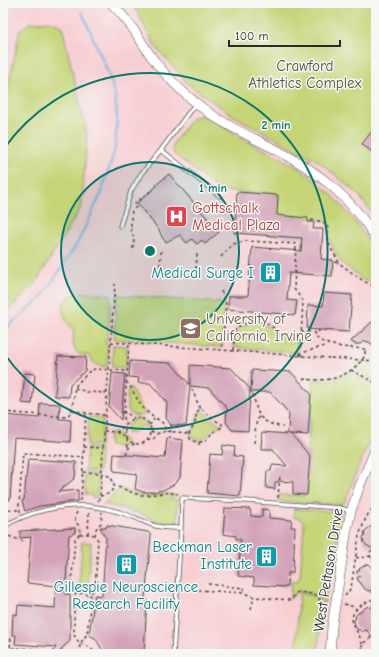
<svg xmlns="http://www.w3.org/2000/svg" width="379" height="657" viewBox="0 0 379 657" font-family="'Comic Neue',sans-serif">
<rect width="100%" height="100%" fill="#f6f6f2"/>
<filter id="ink" filterUnits="userSpaceOnUse"><feTurbulence type="fractalNoise" baseFrequency=".025" numOctaves="2"/><feDisplacementMap in="SourceGraphic" scale="8" xChannelSelector="R" yChannelSelector="G"/><feConvolveMatrix kernelMatrix="1 2 1 2 8 2 1 2 1" color-interpolation-filters="sRGB"/></filter>
<filter id="wash" filterUnits="userSpaceOnUse"><feTurbulence type="fractalNoise" baseFrequency=".012" numOctaves="4" result="noise"/><feDisplacementMap in="SourceGraphic" scale="16" xChannelSelector="R" yChannelSelector="G"/><feGaussianBlur stdDeviation="0.9" result="paint"/><feColorMatrix in="noise" values="0 0 0 0 0 0 0 0 0 0 0 0 0 0 0 0 0 1.4 0 .05"/><feComposite in="paint" operator="in"/></filter>
<g filter="url(#wash)">
<rect width="100%" height="100%" fill="#f4ebdb"/>
<path fill="#f7cfd3" d="M3,3h373v651h-373z"/>
<path fill="#c5d476" stroke="#788050" d="M130,3h246v215l-20,-26 -38,-31 -84,-45 -46,-32 -33,-38 -20,-38z
M50,21l12,5 25,109 -5,71 -47,78 -32,32v-204l17,-82 10,-7z
M200,115l5,1c12,6 24,15 36,22 18,10 37,17 54,28 34,22 56,47 77,81l-2,1 6,12v21h-9l-4,-1 -23,-19 -10,-19 -1,-13 -2,-7 -5,-2 -14,-2 -31,-3 1,-20 -54,-4 -9,-4 -40,-32 -3,-6 2,-7 18,-24z
M81,292l30,3 -3,44h-2l-1,5 3,1 -1,22 -11,-2 -8,-10c-3,0 -5,0 -7,0 -10,-4 -8,-16 -7,-24 -6,-7 -17,-23 -8,-31 4,-4 10,-6 15,-8z
M117,295l107,8 -3,44 -107,-8z
M260,323l8,3 19,13 11,4 -1,10 -63,-6c0,-4 0,-9 1,-13 2,-10 17,-11 25,-11z
M113,345l14,1 -1,22 -14,-1z
M361,362l4,4h2l4,-3h5v18l-19,-11v-3z
M350,372l26,13v44l-17,36 -13,35 -4,5 -63,-4 -1,-2 1,-4 25,1 9,-116c9,0 20,1 29,-4 3,-1 5,-3 8,-4z
M129,388h2l7,15 8,11c-21,8 -20,-11 -18,-25z
M200,411l4,1 8,8 10,5c-3,2 -6,3 -9,5 -8,6 -9,14 -22,7v-3l5,-10 2,-11z
M89,417l14,1 -3,28 -13,-1z
M136,419c7,0 11,4 13,11l-6,-4 -3,1 -8,7 -5,-1c-1,-7 2,-12 9,-14z
M114,433c6,2 9,5 12,11l-3,3 -14,-1 1,-5h-2l2,-7z
M87,448l13,1 -1,23 -14,-1z
M85,474l13,1v15l-2,2 1,3 -2,3 -3,-1 -1,-3 -3,1 -3,-1 1,-6 -2,-1z
M121,488c10,6 21,9 32,8 8,-1 15,-4 23,0h-5l-1,3 8,1 -1,23 -21,-2 -16,-7 -22,-7 -15,-3z
M294,509l46,3 1,6 -17,86 -7,-9 -18,-4 -3,1 -4,6 -2,1 1,-17 6,-1 3,-4 4,-51 -1,-4 -2,-3 -8,-2z
M82,542l9,1 -3,44h-9z
M299,593l16,3 3,3 5,9 -4,28 -1,18h-22z"/>
<g fill="none" stroke-linecap="round" stroke-linejoin="round">
<path stroke="#65b4e0" stroke-width="2" d="M3,331l39,-34 35,-53 24,-50 14,-45 2,-32 -2,-21 -6,-21 -27,-63"/>
</g>
<g id="blocks">
<path fill="#d3a2b8" d="M376,126v29l-14,-11z
M169,174l50,58 -14,12 -3,-4 -5,4 -5,-5 -5,4 -7,-8 -14,7 -3,-3 -4,-9 -22,-27 20,-17 -1,-1z
M237,192l41,3 -1,20 31,3v4h6l-1,7h10l-2,30 12,1 -1,16 -43,-3 -2,27 10,1 -2,14 -67,-6 1,-13h19l4,-49 49,4 1,-13 -68,-5z
M324,293l28,2 -3,37 -42,-3 1,-24 15,1z
M372,322l4,5v20l-7,-5 -4,-1 -5,3h-5l-4,-3z
M58,356l28,1 -1,14 -15,13 -1,13 -14,-1z
M130,361l41,2 19,22v-20l41,3 19,21 -2,42 -16,-1 -6,-8 1,-14 -18,-20 -19,-2 -4,40 -15,-1 -5,-7 1,-15 -17,-20h-12l1,-5 -10,-1z
M252,370l39,2 20,22 -3,41 -19,-1h2l19,22 -3,39 -14,-1v-12l-15,-1v1h-3v7l-9,-1 1,-17h4l1,-6 15,1 -14,-17h-12l1,-17 26,2 1,-21 -19,-21h-19z
M25,373l10,1 -3,30 -10,-1z
M112,373l13,1 -4,46 -12,-13z
M40,403l20,1 -1,15 12,1 -1,22 -56,-4 -4,62 -7,-1v-84l36,3z
M167,438l16,2 -3,38 -7,7 -10,5 -10,2h-10l-8,-3 2,-15 -23,-3 -1,-5 1,-12 51,4z
M223,445l12,2 -1,9 9,1 -3,39 -33,-3 3,-39 12,1z
M28,459l48,3 -1,16 -17,14 20,-2v11l-38,5 -15,5 -3,-10 2,-1z
M225,508l25,1 1,7 11,1v-8l7,1v8l23,2 -1,7h4l-2,46h-5l-1,14 -33,-2v-7l-16,-2 3,-36 -5,-1v-3l-13,-2z
M376,523v22l-5,3 -3,-2h-1l-4,-5 1,-1 -1,-2v-1l2,-2 -1,-2 2,-3z
M107,525l41,7 3,3 -6,64h2l-3,54 -41,-2 -4,-7 -4,-6 -6,-3 6,-40 7,1 4,-58 -3,-4 -3,-7 6,1z
M75,528v5l-6,2 -4,59h5v47l-8,7 -2,5 -2,-1 -2,2h-4l4,-7 -41,-3 1,-9h-4l1,-21 4,1 1,-10 37,3 1,-22 -29,-3 4,-46 -11,1v-7z
M367,564l1,1 1,-1 7,12v22l-6,-8 -2,1 -3,-2 -7,-9 -1,-2 3,-2 -3,-3v-2l3,-1 -1,-1z
M376,604v39l-9,-13 -1,1 -1,-1 -3,2 -3,-3 -1,1 -4,-5 1,-1 -1,-2v-2l2,-2 -1,-1 2,-3 11,-8 2,2z"/>
</g>
</g>
<g filter="url(#ink)">
<use href="#blocks" fill-opacity="0" stroke="#494845" stroke-width="1"/>
<g fill="none" stroke-linecap="round" stroke-linejoin="round">
<defs>
<path id="lane" d="M161,150l59,46
M120,226l11,-35 10,-17 20,-24 34,-46
M3,527c24,-15 58,-23 86,-21 10,1 20,3 30,6 6,2 12,4 17,6 7,3 13,6 20,8 8,2 17,2 25,2l1,-30 65,3 93,7 10,3
M173,654l8,-126"/>
<path id="secondary" d="M111,3c7,7 14,15 20,23 9,12 16,26 26,38 11,14 24,27 38,38 23,20 52,33 78,46 43,22 79,49 103,91
M330,654l2,-28 15,-97 4,-18 9,-26 16,-37"/>
</defs>
<use href="#lane" stroke="#494845" stroke-width="5"/>
<use href="#secondary" stroke="#494845" stroke-width="10"/>
<path stroke="#494845" stroke-width="1.5" stroke-dasharray="3 3" stroke-linecap="butt" d="M311,220c26,2 12,9 19,26 2,6 7,11 9,17
M133,249l1,-11 -3,-6v-17l1,-4 5,-5 -2,-3 17,-13
M221,257l12,-13 15,-3 48,3 -2,45 9,12 -3,55
M335,262l4,1 23,17 9,5
M160,266l1,-15
M196,269l1,-15
M221,291l5,12 -4,47
M301,332h13
M111,342l220,16
M233,350l2,-20 8,-6 12,-2 12,1 21,15 13,4
M300,356l5,-4 23,-7
M351,370l25,13
M303,379c12,1 24,2 35,-2 9,-3 23,-13 27,-22 0,-1 0,-5 1,-6 -12,-1 -51,-2 -52,-17l2,-1h13
M126,382c5,4 6,8 9,13 5,10 12,19 22,24 5,3 8,5 8,12l24,2
M75,388l12,4 20,1
M192,389l8,20
M253,394c5,23 6,28 30,33
M72,410l14,3 19,2
M3,412l63,5c8,-4 7,-21 9,-29 2,-5 6,-8 10,-12 3,-4 6,-6 10,-7l32,2
M122,412l6,2 6,4
M125 431a13 13 0 1 1 26 0a13 13 0 1 1-26 0Z
M149,425l4,-3 1,-3
M104,431l13,1 9,-7 -2,-7 5,-74
M151,431c5,2 8,4 14,0
M117,432l4,3 6,3 1,11
M147,439c6,1 8,-1 11,-5
M254,443l2,-19 3,-8
M199,445v-3l-7,-1 -2,-2 -1,-6 6,-10 2,-11 3,-3h2l9,9 11,6 1,3c-3,1 -7,3 -9,5 -6,4 -8,10 -15,10
M84,447l19,1
M126,455l2,-6 7,-6
M83,472c12,1 30,-1 31,14 10,2 18,8 28,9 13,1 23,-5 36,-1
M100,496c7,-1 11,-3 14,-9
M278,498l2,-24
M81,501l5,-88
M98,501l2,-5 7,-103 8,-109
M3,509l17,1
M20,512l-1,-7 4,-52 61,4
M77,512c-4,9 -1,8 2,15 1,1 1,6 1,7l-4,3 -1,2 -4,48 5,6 14,1 5,-5 3,-49 -3,-4 1,-7 5,-6 1,-11
M4,533l4,3 15,5
M80,534h8l6,1
M88,534l1,-22
M376,552l-6,4 6,10
M356,557l3,1 11,-2v-4l6,-4v1
M372,559l4,-3
M208,584l36,4v5
M198,590l46,3 10,4 35,3c5,-2 4,-4 7,-7 3,-2 17,1 20,3 4,2 4,7 9,10
M76,593l-2,5v37l6,9c7,1 11,3 15,10
M345,596l6,-8 8,-53c5,-11 6,-19 15,-28h2
M344,604l10,3 2,2
M251,609l3,-12
M11,638l-1,10c12,1 29,-1 40,6
M362,644c-1,-3 -2,-7 -3,-9 -2,-4 -5,-7 -6,-12 -5,-13 13,-21 23,-25
M79,654l1,-10 7,-10 4,-36 -1,-4
M363,654l-1,-10 14,-10"/>
<use href="#lane" stroke="#fff" stroke-width="3.5"/>
<use href="#secondary" stroke="#fff" stroke-width="9"/>
<path stroke="#494845" stroke-width="1.5" stroke-dasharray="3 3" stroke-linecap="butt" d="M331,358l45,3
M170,439l1,-14"/>
</g>
</g>
<circle cx="150" cy="251" r="89" fill="#0f766e" fill-opacity=".12"/>
<g fill="none" stroke="#0f766e" stroke-width="2">
<circle cx="150" cy="251" r="89"/>
<path d="M3 150A178 178 0 1 1 3 352"/>
</g>
<defs>
<symbol id="hospital-square" viewBox="-11 -11 22 22"><rect x="-9" y="-9" width="18" height="18" rx="4" fill="#e0444e" stroke="#f6f6f2"/><path d="M-5-5h3v3.5h4V-5h3V5h-3V1.5h-4V5h-3Z" fill="#fff"/></symbol>
<symbol id="building-square" viewBox="-11 -11 22 22"><rect x="-9" y="-9" width="18" height="18" rx="4" fill="#0f9aa8" stroke="#f6f6f2"/><path d="M-4-6H4V6H1V3H-1V6H-4ZM-2.5-4.3h1.7v1.8h-1.7ZM.8-4.3h1.7v1.8H.8ZM-2.5-1h1.7V.8h-1.7ZM.8-1h1.7V.8H.8Z" fill="#fff"/></symbol>
<symbol id="university-square" viewBox="-11 -11 22 22"><rect x="-9" y="-9" width="18" height="18" rx="4" fill="#8d6e63" stroke="#f6f6f2"/><path d="M0-5L7-2L0 1L-7-2ZM-4 1L0 2.5L4 1V4Q0 6-4 4Z" fill="#fff"/></symbol>
</defs>
<g fill-rule="evenodd">
<use href="#hospital-square" x="164" y="204" width="25" height="25"/>
<use href="#building-square" x="258" y="260" width="25" height="25"/>
<use href="#university-square" x="178" y="316" width="25" height="25"/>
<use href="#building-square" x="254" y="544" width="25" height="25"/>
<use href="#building-square" x="114" y="552" width="25" height="25"/>
</g>
<g text-anchor="middle" stroke-width="3" stroke-linejoin="round" paint-order="stroke">
<g font-size="15" fill="#52553e" stroke="#f6f6f2">
<text x="305" y="71">Crawford<tspan x="305" dy="17">Athletics Complex</tspan></text>
</g>
<g font-size="15" fill="#be3a42" stroke="#f6f6f2" text-anchor="start">
<text x="192" y="213">Gottschalk<tspan x="192" dy="17">Medical Plaza</tspan></text>
</g>
<g font-size="15" fill="#0d838f" stroke="#f6f6f2" text-anchor="end">
<text x="254" y="278">Medical Surge I</text>
<text x="252" y="552">Beckman Laser<tspan x="252" dy="17">Institute</tspan></text>
<text x="126" y="592" text-anchor="middle">Gillespie Neuroscience<tspan x="126" dy="17">Research Facility</tspan></text>
</g>
<g font-size="15" fill="#785e54" stroke="#f6f6f2" text-anchor="start">
<text x="206" y="324">University of<tspan x="206" dy="17">California, Irvine</tspan></text>
</g>
<g font-size="15" fill="#2b2b2b" stroke="#f6f6f2">
<text transform="translate(328 570) rotate(-81)" y="5">West Peltason Drive</text>
</g>
</g>
<circle cx="150" cy="251" r="6" fill="#0f766e" stroke="#f6f6f2" stroke-width="2"/>
<g font-size="12" text-anchor="middle" font-weight="bold" fill="#0f766e" stroke="#f6f6f2" stroke-width="3" stroke-linejoin="round" paint-order="stroke">
<text x="276" y="129">2 min</text>
<text x="213" y="192">1 min</text>
</g>
<rect width="379" height="657" fill="none" stroke="#f6f6f2" stroke-width="16"/>
<path d="M229 40v6h111v-6" fill="none" stroke="#2b2b2b" stroke-width="2"/>
<text x="235" y="40" font-size="12" fill="#2b2b2b" stroke="#f6f6f2" stroke-width="3" paint-order="stroke">100 m</text>
</svg>
